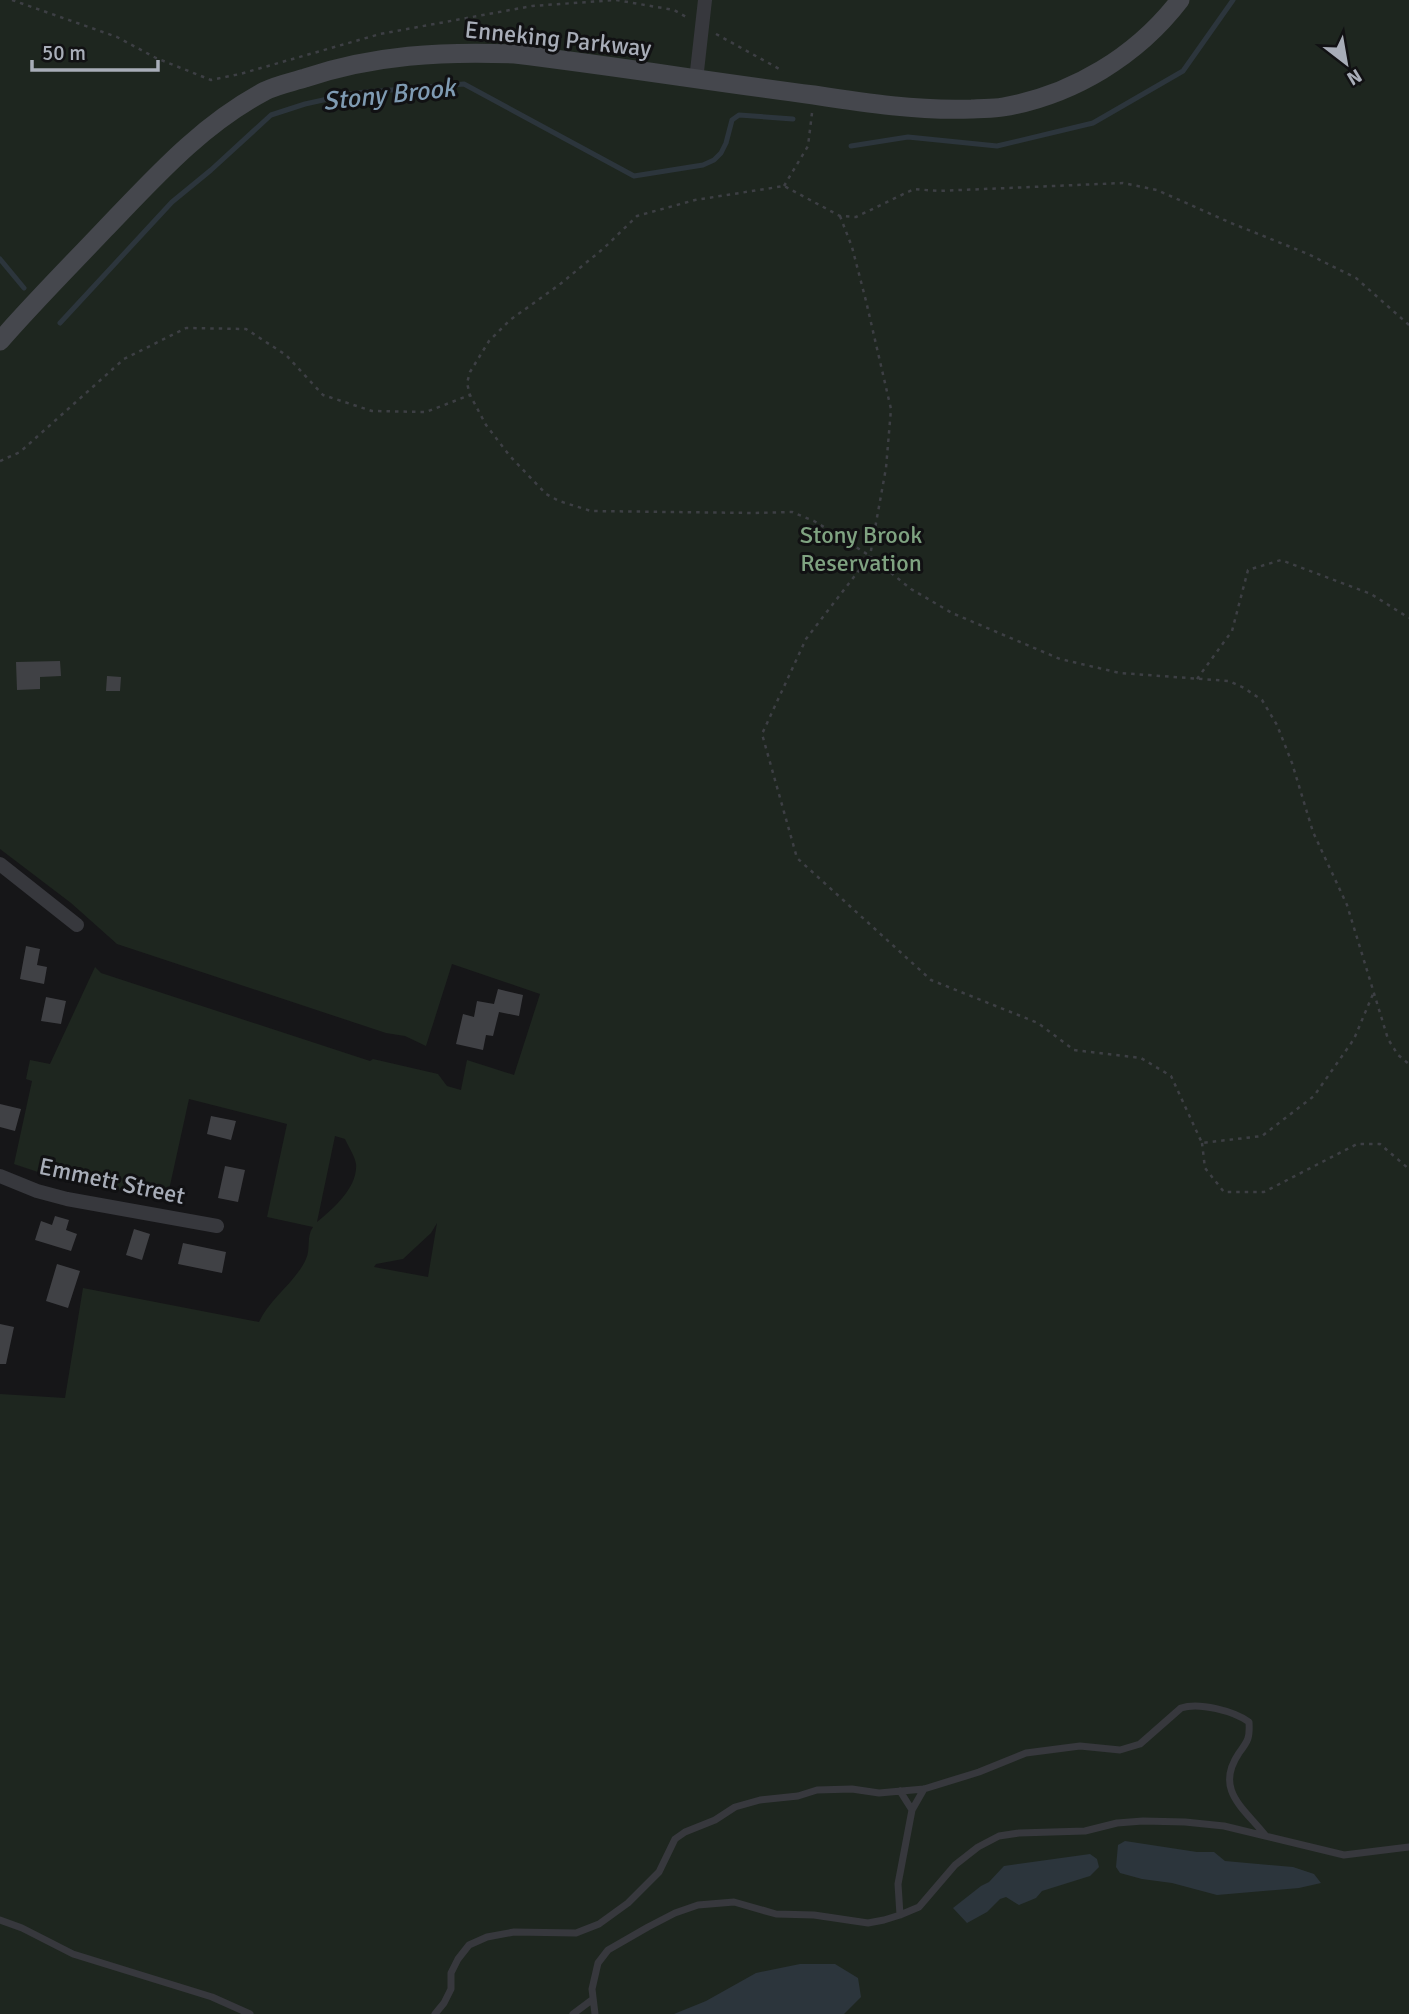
<svg xmlns="http://www.w3.org/2000/svg" width="1409" height="2014" viewBox="0 0 1409 2014" font-family="Signika,sans-serif">
<rect width="100%" height="100%" fill="#161618"/>
<path fill="#1e261f" fill-rule="evenodd" d="M0,0h1409v2014h-1409v-620l65,4 18,-110 176,34c11,-24 36,-39 47,-63 5,-11 0,-22 7,-32l-46,-10 20,-93 -98,-25 -22,100 -114,-22 -39,-13 18,-83 -6,-2 4,-19 20,4 45,-97 6,6 269,88 3,-2 65,15 9,12 14,4 6,-30 47,15 26,-81 -88,-30 -26,82 -21,-10 -19,-3 -269,-89 -46,-41 -71,-54zM335,1136l10,3c3,7 10,17 11,25 2,23 -22,44 -39,58zM437,1223l-9,54 -54,-10 2,-3 27,-5 28,-26z"/>
<path fill="#2c353c" d="M1125,1841l72,11h17l11,9 68,6 21,7 7,9 -22,5 -82,7 -45,-12 -30,-4 -22,-6 -4,-6 2,-22z
M1090,1854l7,5 2,8 -9,9 -48,15 -6,7 -17,7 -13,-8 -6,2 -13,13 -20,11 -14,-15 28,-22 8,-4 15,-16z
M800,1964h35l23,14 3,19 -17,17h-170l32,-13 50,-28z"/>
<g fill="none" stroke-linecap="round" stroke-linejoin="round">
<path stroke="#2c353c" stroke-width="5" d="M851,146l57,-9 89,9 96,-23 90,-52 50,-71
M0,259l24,29
M60,323l112,-121 39,-32 60,-55 34,-11 50,-11 109,-9 170,92 69,-11 11,-5 7,-7 5,-10 6,-23 7,-5 54,4"/>
</g>
<path fill="#404145" d="M60,661l1,15 -21,1v12l-23,1 -1,-28z
M107,676l14,1 -1,14h-14z
M26,946l14,3 -3,16 10,2 -3,17 -24,-5z
M498,989l25,6 -4,21 -20,-4 -6,24 -7,-1 -3,15 -27,-6 7,-30 11,3 3,-16 17,3z
M46,997l20,4 -5,23 -20,-3z
M0,1104l21,5 -6,22 -15,-4z
M211,1116l25,5 -5,19 -24,-6z
M225,1166l20,4 -7,32 -20,-4z
M55,1216l14,4 -3,10 11,4 -6,17 -36,-11 6,-19 11,4z
M134,1229l16,5 -8,26 -16,-5z
M183,1243l43,9 -4,21 -44,-9z
M57,1264l23,7 -12,37 -22,-7z
M0,1324l14,3 -8,37h-6z"/>
<g fill="none" stroke-linecap="round" stroke-linejoin="round">
<path stroke="#3d3f44" stroke-width="2.5" stroke-dasharray="3.5 5" stroke-linecap="butt" d="M12,0l105,37 39,21 55,22 29,-6 140,-40 152,-28 84,-6 58,10 14,8
M716,34l67,37
M784,186l24,-40 4,-33
M840,216l12,31 14,54 25,108 -5,59 -16,88 -64,83 -44,95 35,124 134,122 107,43 36,27 67,8 30,18 31,67 60,-7 52,-40 40,-57 19,-45
M1409,325l-53,-47 -48,-24 -77,-31 -74,-33 -34,-7 -185,8 -24,-2 -58,28 -16,-1 -56,-30 -89,14 -58,16 -33,32 -45,37 -49,35 -21,21 -19,31 -3,11 3,12 16,30 23,30 37,39 13,7 32,10 162,2 39,-1 22,9 31,19 25,16 41,33 41,24 108,46 60,14 109,8 15,7 18,12 15,25 15,38 21,69 34,73 41,134 10,16 11,9
M0,461l20,-9 104,-93 62,-31 60,1 40,26 37,40 49,16 54,1 44,-17
M1197,679l35,-48 16,-61 33,-10 90,34 38,24
M1202,1143l3,25 19,24h40l93,-48h23l29,25"/>
<path stroke="#37383d" stroke-width="7" d="M912,1810l12,-21
M900,1915l-2,-31 14,-74 -12,-19
M0,1920l22,8 51,26 139,43 38,17
M435,2014l9,-11 7,-14v-16l7,-14 11,-14 18,-8 27,-5 62,1 23,-9 29,-21 31,-31 16,-33 10,-7 30,-12 20,-13 25,-7 38,-4 19,-6 35,-1 27,4 45,-4 55,-17 47,-19 54,-7 40,4 20,-6 41,-36c18,-6 53,3 68,14 1,16 -1,19 -10,31 -25,37 5,55 26,82
M573,2014l20,-15
M595,2014l-3,-25 6,-26 10,-13 40,-23 27,-14 23,-8 36,-3 42,12 38,1 54,8 16,-3 16,-5 19,-8 36,-42 23,-18 21,-11 20,-3 66,-2 32,-8 26,-2 42,1 39,4 120,29 65,-8"/>
<path stroke="#37383d" stroke-width="14" d="M696,80l9,-80
M0,864l77,61
M0,1176l37,15 30,8 150,27"/>
<path stroke="#45474d" stroke-width="19" d="M0,341c34,-39 70,-75 105,-112 50,-52 96,-104 160,-138 12,-6 27,-9 40,-13 68,-23 138,-27 210,-24 99,12 199,28 299,41 52,8 104,16 158,14 10,-1 21,0 31,-2 70,-12 134,-51 177,-107"/>
</g>
<g text-anchor="middle" stroke-width="6" stroke-linejoin="round" paint-order="stroke">
<g font-size="24" fill="#a8adb8" stroke="#111113">
<text transform="translate(558 39) rotate(6)" y="8">Enneking Parkway</text>
<text transform="translate(112 1181) rotate(12)" y="8">Emmett Street</text>
</g>
<g font-size="24" fill="#7fa381" stroke="#111113">
<text x="861" y="543">Stony Brook<tspan x="861" dy="28">Reservation</tspan></text>
</g>
<g font-size="26" font-style="italic" fill="#7f9bb3" stroke="#111113">
<text transform="translate(389 94) rotate(-6)" y="9">Stony Brook</text>
</g>
</g>
<g transform="translate(1346 63) rotate(149)" stroke="#111113" stroke-width="5" paint-order="stroke">
<path d="M0-5L12 26L0 18L-12 26Z" fill="#a8adb8"/>
<text y="-10" font-size="19" font-weight="bold" text-anchor="middle" fill="#a8adb8">N</text>
</g>
<path d="M32 60v10h126v-10" fill="none" stroke="#a8adb8" stroke-width="3.5"/>
<text x="42" y="60" font-size="21" fill="#a8adb8" stroke="#111113" stroke-width="5" paint-order="stroke">50 m</text>
</svg>
